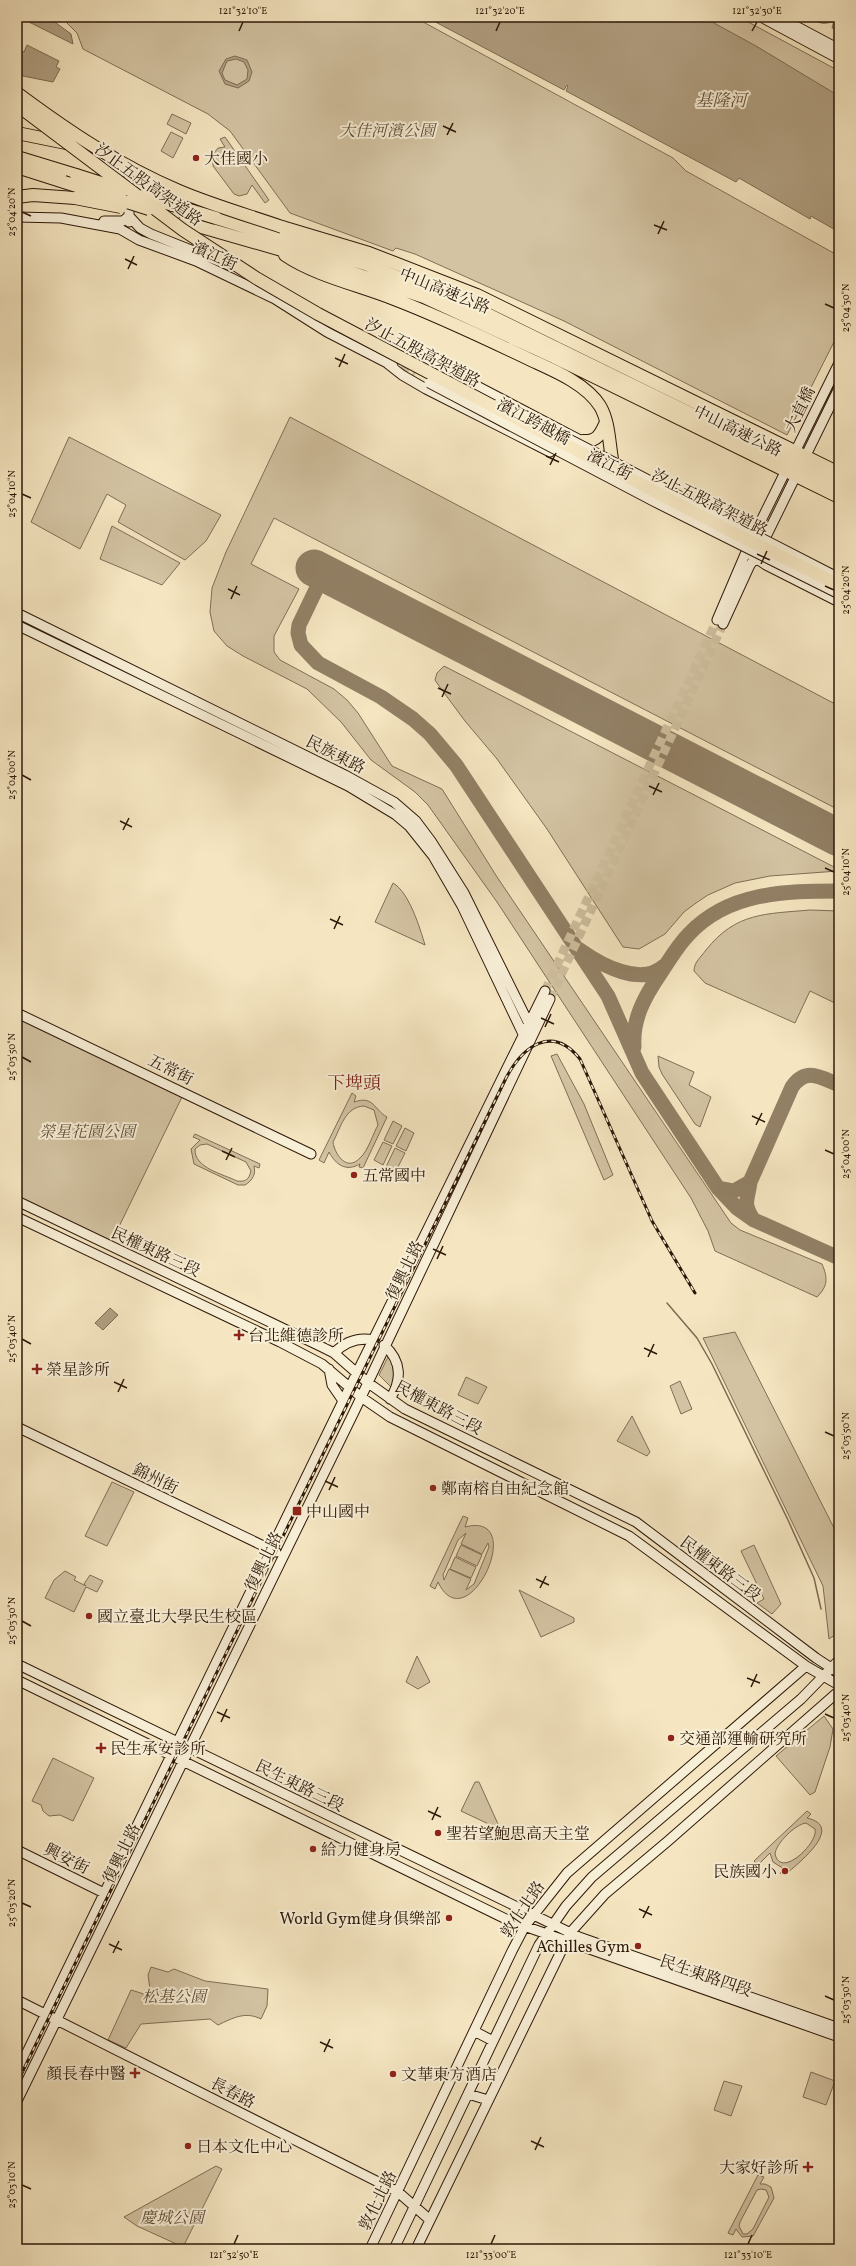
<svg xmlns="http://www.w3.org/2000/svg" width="856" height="2266" viewBox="0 0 856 2266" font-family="Vollkorn,'Noto Serif TC',serif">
<rect width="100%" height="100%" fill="#f5e6c1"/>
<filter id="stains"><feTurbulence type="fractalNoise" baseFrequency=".005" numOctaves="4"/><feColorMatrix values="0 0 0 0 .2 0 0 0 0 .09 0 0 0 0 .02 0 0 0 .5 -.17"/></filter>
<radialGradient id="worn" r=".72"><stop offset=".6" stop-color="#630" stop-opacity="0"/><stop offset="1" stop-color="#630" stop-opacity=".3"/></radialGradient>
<path fill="#d3c3a2" stroke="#806e56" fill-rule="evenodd" d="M61,17h353l259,141 13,13 153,85v76l-52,103 -223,-114 -149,-67 -19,-6 -3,3 -103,-38 -60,-82 -22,-17 -125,-65 -6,-16z
M693,17h46l100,54v28z
M811,17h28l-3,12 -4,-1 2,-7c-10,4 -15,3 -23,-4z
M172,114l19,9 -5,11 -19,-10z
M171,132l12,6 -10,20 -12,-7z
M225,137l44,63 -4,3 -13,-18 -5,9 -8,2 -5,-2 -21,-28v-12l5,-6 7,-1 -5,-8z
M290,417l549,289v104l-565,-292 -23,46 48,25 -25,47v16l6,8 54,29 13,11 11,13 34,53 50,23 55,88 234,346 9,7 82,34c6,14 6,22 -5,33l-102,-46 -7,-20 -17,-33 -194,-296 -69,-97 -13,-13 -44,-32 -30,-38 -34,-33 -64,-33 -16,-10 -13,-15 -4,-19 2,-24 14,-36z
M69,437l152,78 -15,26 -21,19 -67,-38 8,-17 -19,-11 -27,55 -49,-27z
M112,526l68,37 -18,22 -62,-26z
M444,666l394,203v2l-68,5 -35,7 -27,12 -12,8 -12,9 -19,22 -26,15 -16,-2 -76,-118 -50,-70 -32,-38 -26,-35 -4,-6 2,-7z
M393,883c16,9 27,45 32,62l-50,-23z
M810,910l29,1v94l-29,-14 -15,32 -90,-40 -11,-12c0,-9 7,-14 12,-21 30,-38 60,-36 104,-40z
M17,1017l165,80 -70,144 -95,-45z
M557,1054l27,50 29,71 -9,5 -53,-124z
M658,1056l36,16 -5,13 22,12 -11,30 -5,-3 -33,-50 -3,-7z
M352,1093l4,3 -2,6c20,-7 20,8 33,15l-24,51 -4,-1 1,-3c-14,8 -24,1 -31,-12l-5,11 -5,-3zM364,1106l10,4 4,15c-5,9 -10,26 -18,33 -13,14 -25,-3 -27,-16 8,-15 12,-35 31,-36z
M393,1121l9,5 -9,18 -9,-4z
M405,1128l9,5 -8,18 -10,-5z
M195,1134l65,30 -1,4 -5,-2c2,8 -1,14 -9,19h-7l-44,-21 -3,-15 9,-9 -7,-3zM207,1144l39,18 5,9c-2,9 -6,11 -14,10 -14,-7 -43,-13 -42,-32l5,-4z
M383,1142l9,4 -9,19 -9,-5z
M395,1148l10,5 -9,18 -10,-4z
M735,1332l99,196 5,23v81l-10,7 -6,-53 -120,-248z
M389,1355l7,12 -4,21 -13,-13z
M466,1377l21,10 -9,17 -20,-9z
M680,1381l12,28 -11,5 -11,-28z
M632,1416l18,36 -3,4 -30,-15z
M112,1482l22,10 -27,54 -22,-10z
M463,1516l5,2 -3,9c65,-17 2,117 -27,55l-3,7 -5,-3zM466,1533l-5,11 21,10 6,-11 1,4 -15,37 -8,6 5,-11 -22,-10 -5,11 -1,-5 15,-35z
M461,1545l21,10 -5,11 -21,-10z
M754,1545l27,59 -9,10 -15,-11 7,-4 -23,-48z
M455,1557l21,10 -5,11 -21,-9z
M65,1571l11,6 -2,3 12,6 -2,-2 6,-9 13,6 -6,11 -11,-5 -12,25 -29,-14 9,-18z
M519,1590l55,28v4l-33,15z
M417,1656l13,26 -12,7 -12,-7z
M824,1716l9,13 -3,18 -15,45 -5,3 -34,-39z
M53,1758l41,20 -21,43 -13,-6 -11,1 -6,-5 -2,-6 -9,-4z
M475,1782h4l19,42 -3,3 -34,-16z
M807,1811l4,3 -4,4c39,9 -10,46 -22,57l-5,-2 4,-4 -11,-7 -3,-9 -12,12 -4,-4zM806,1823l9,6c4,13 -34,51 -40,25 1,-11 21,-30 31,-31z
M151,1967l17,5 6,-3 31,12 63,8 -1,17 -6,13c-16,-8 -28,-1 -43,6l-8,-6 -69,5 -15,24 -18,-8 23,-50 13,4 6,-5 -2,-14z
M811,2072l24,9 -9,24 -23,-8z
M724,2081l18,5 -11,30 -17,-6z
M216,2166l6,3 -39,78 -46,-21 -13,-9z
M758,2175l6,2 -4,7h5l6,3 3,11 -21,38 -11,1 -6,-8 -3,6 -5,-2zM761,2189l5,1 3,7 -16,32 -6,5h-4l-4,-8 1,-4 17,-32z"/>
<path fill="#b1a082" stroke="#7d6a52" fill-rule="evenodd" d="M19,17h29l23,17 2,10z
M426,17h277l53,29 83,50v136l-28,-16 -1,3 -71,-41 -3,4 -170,-91 2,-5 -1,-1 -3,5z
M27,45l32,16 -3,6 4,2 -7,13 -30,-6 -5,-6 4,-19 2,1z
M235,56l12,4 5,12 -3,9 -11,7 -13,-4 -6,-13 7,-12zM236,59l8,3 4,8 -1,9 -10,6 -12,-5 -3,-7 5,-12z
M110,1308l8,7 -15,15 -8,-7z"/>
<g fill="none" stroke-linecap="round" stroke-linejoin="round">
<path stroke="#7d6a52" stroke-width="1.5" d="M667,1303l30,35 15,26 76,156 26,58 7,31"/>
<path stroke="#b1a082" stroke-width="10" d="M17,20l1,-3"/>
<path stroke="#928065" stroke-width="15" d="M324,573l-25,52 -1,8 3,12 17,18 63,34 32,22 17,15 26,31 152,231 34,77 76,115 19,20 17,12 85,38
M580,950c21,15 61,37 84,16
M634,1047c-2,-28 11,-51 26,-73 9,-13 17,-28 29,-40 39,-42 96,-43 150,-43
M718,1188l16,3 16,-9
M753,1219c-11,-17 -5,-19 -3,-37l42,-95c14,-20 28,-10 47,-2"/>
<path stroke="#928065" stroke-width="37" d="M314,568l525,270"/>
<path stroke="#cdbd9c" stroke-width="9" stroke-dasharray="9 4.5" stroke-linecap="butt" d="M388,364l18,3 10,5
M545,991l172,-371
M550,999l173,-375"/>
<defs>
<path id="secondary" d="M761,17l78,42
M779,17l60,32
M76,146l29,12
M120,165l9,7v50
M103,166l16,6h10
M129,216l11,12 11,6 80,32
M17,217l44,1 59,11 19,11 57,21 79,38 52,33 66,34
M104,221h19l6,-5
M411,357l22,6 151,79
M388,364l14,11 24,14 124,63
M748,553l18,12 73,37
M17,613l328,162 49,27 22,19 15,20 33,52 67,135
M717,620l32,-75 90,-182
M723,624l27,-59 6,-8 83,-169
M17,625l331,161 48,29 13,11 24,30 29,50 61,128 4,2
M17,1013l294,141
M17,1201l305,146 12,6 33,29 38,27 231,113 180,136 23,15
M17,1217l263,125 42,22 39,33 29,20 239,119 177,130 33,19
M384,1345c18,16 18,35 6,54
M334,1353c11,-11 24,-16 39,-13
M329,1369l3,16 11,16
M17,1427l259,125
M17,1664l562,273 260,91
M17,1680l493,241 329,116
M17,1850l87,43
M17,2000l381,192 32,28
M474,2031l19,10
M17,2073l326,-672 202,-410
M468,2094l20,6
M17,2101l338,-691 195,-411
M370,2249l142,-298 13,-25 42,-53 239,-207
M394,2249l145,-304 27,-39 26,-29 209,-178 38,-39
M416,2249l154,-316 35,-39 63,-53 171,-150"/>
<path id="highway" d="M17,133l54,11
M17,157l59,18
M17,167l47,15
M17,197l16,-2 42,3
M216,218l149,46 108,43 366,179
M184,222l122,35 118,40 130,60 285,140
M282,227l87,26 108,42 362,178
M285,255c31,21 74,30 109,44 47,18 93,40 139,62 22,10 53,23 67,45 9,15 9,36 12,53
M583,441c14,1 18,-7 23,-19"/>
</defs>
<use href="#secondary" stroke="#2e1909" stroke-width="11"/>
<use href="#highway" stroke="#2e1909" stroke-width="14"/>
<use href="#secondary" stroke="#f8efd7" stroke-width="9"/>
<use href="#highway" stroke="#f5e6c1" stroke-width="12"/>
<defs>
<path id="rail" d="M17,2083l489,-1005c17,-32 46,-54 74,-19l72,162 43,72"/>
</defs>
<use href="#rail" stroke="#2e1909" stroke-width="3"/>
<use href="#rail" stroke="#f8efd7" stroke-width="1.5" stroke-dasharray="4.5" stroke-linecap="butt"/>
<defs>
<path id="secondary-bridge" d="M429,383l224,118 186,93
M499,403l340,175"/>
<path id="highway-bridge" d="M17,93c51,38 103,73 162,98 33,14 68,24 103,36
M17,105l166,125 73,48 62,36 414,218 107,53
M76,175l47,15
M64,182l85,27
M143,196l73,22
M75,198l46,9"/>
</defs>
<use href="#secondary-bridge" stroke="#2e1909" stroke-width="11" stroke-linecap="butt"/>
<use href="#highway-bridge" stroke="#2e1909" stroke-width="14" stroke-linecap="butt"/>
<use href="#secondary-bridge" stroke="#f8efd7" stroke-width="9"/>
<use href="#highway-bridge" stroke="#f5e6c1" stroke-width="12"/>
</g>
<path fill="none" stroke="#2e1909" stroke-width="1.5" d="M239,31l4,-9M496,31l4,-9M752,31l5,-9M443,126l13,6M447,135l6,-12M22,212l9,4M654,225l13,5M658,234l6,-13M125,259l12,6M128,269l6,-13M825,304l9,4M335,358l13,6M339,367l6,-13M546,456l13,6M550,465l6,-12M22,494l9,4M757,554l13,6M761,564l6,-13M825,586l9,4M228,589l12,6M231,599l6,-13M438,688l13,6M442,697l6,-13M22,775l9,5M649,786l13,6M653,795l6,-12M120,821l12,6M123,830l6,-12M825,868l9,4M330,919l13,6M334,929l6,-13M541,1018l13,6M545,1027l6,-13M22,1057l9,5M752,1116l13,6M756,1125l6,-12M825,1150l9,4M222,1151l13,6M226,1160l6,-12M433,1249l13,6M437,1259l6,-13M22,1339l9,5M644,1348l13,6M648,1357l6,-13M114,1382l13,6M118,1392l6,-13M825,1432l9,4M325,1481l13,6M329,1490l6,-13M536,1579l13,6M540,1588l6,-12M22,1621l9,5M747,1678l13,5M751,1687l6,-13M217,1712l13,6M825,1714l9,4M221,1722l6,-13M428,1811l13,6M432,1820l6,-13M22,1903l9,4M639,1909l13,6M643,1918l6,-12M109,1944l13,6M113,1953l6,-12M825,1996l9,4M320,2042l13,6M324,2052l6,-13M531,2141l13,6M535,2150l6,-13M22,2185l9,4M234,2244l4,-9M491,2244l4,-9M748,2244l4,-9"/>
<g fill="#8f2418" stroke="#f8efd7" stroke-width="1.5">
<circle cx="196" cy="158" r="4"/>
<circle cx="354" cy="1175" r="4"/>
<path d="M237 1329h4v4h4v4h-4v4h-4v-4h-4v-4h4z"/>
<path d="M35 1363h4v4h4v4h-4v4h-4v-4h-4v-4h4z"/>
<circle cx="433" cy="1488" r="4"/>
<rect x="292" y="1506" width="10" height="10" rx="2"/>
<circle cx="89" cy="1616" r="4"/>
<circle cx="671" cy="1738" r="4"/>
<path d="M99 1742h4v4h4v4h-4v4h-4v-4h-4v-4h4z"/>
<circle cx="438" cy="1833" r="4"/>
<circle cx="313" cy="1849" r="4"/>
<circle cx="785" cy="1871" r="4"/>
<circle cx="449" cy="1918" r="4"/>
<circle cx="638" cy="1946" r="4"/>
<path d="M133 2067h4v4h4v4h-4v4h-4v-4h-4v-4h4z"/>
<circle cx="393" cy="2074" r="4"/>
<circle cx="188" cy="2146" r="4"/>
<path d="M806 2161h4v4h4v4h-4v4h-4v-4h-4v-4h4z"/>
</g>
<g text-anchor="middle" stroke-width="4" stroke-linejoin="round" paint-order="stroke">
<g font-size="16" font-style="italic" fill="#604c37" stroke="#f8efd7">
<text x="387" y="136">大佳河濱公園</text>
<text x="87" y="1137">榮星花園公園</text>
<text x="174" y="2002">松基公園</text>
<text x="172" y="2223">慶城公園</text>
</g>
<g font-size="16" fill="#2e1909" stroke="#f8efd7" text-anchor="start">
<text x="204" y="164">大佳國小</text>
<text x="362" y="1181">五常國中</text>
<text x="248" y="1341">台北維德診所</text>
<text x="46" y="1375">榮星診所</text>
<text x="441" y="1494">鄭南榕自由紀念館</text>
<text x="306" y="1517">中山國中</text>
<text x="97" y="1622">國立臺北大學民生校區</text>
<text x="679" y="1744">交通部運輸研究所</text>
<text x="110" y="1754">民生承安診所</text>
<text x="446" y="1839">聖若望鮑思高天主堂</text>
<text x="321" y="1855">給力健身房</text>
<text x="777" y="1877" text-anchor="end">民族國小</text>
<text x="441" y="1924" text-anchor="end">World Gym健身俱樂部</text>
<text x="630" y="1952" text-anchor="end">Achilles Gym</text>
<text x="126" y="2079" text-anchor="end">顏長春中醫</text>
<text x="401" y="2080">文華東方酒店</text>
<text x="196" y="2152">日本文化中心</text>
<text x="799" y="2173" text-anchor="end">大家好診所</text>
</g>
<g font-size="16" fill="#2e1909" stroke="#f8efd7">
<text transform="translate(149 184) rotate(36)" y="6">汐止五股高架道路</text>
<text transform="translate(215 255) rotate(24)" y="6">濱江街</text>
<text transform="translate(445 290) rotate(22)" y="6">中山高速公路</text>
<text transform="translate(423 352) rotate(28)" y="6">汐止五股高架道路</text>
<text transform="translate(799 409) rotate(-64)" y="6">大直橋</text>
<text transform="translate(534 421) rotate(28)" y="6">濱江跨越橋</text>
<text transform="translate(738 430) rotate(26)" y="6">中山高速公路</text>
<text transform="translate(610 464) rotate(27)" y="6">濱江街</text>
<text transform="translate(710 502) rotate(27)" y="6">汐止五股高架道路</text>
<text transform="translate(336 754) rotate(27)" y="6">民族東路</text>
<text transform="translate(171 1069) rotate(26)" y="6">五常街</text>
<text transform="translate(156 1251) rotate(25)" y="6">民權東路三段</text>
<text transform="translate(404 1270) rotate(-64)" y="6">復興北路</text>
<text transform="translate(439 1407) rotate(28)" y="6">民權東路三段</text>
<text transform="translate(156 1478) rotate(26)" y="6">錦州街</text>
<text transform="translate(263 1561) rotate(-64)" y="6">復興北路</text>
<text transform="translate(721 1568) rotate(37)" y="6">民權東路三段</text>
<text transform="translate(300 1785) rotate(26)" y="6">民生東路三段</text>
<text transform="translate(121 1853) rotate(-64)" y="6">復興北路</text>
<text transform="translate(67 1858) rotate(26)" y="6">興安街</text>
<text transform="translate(522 1909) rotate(-56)" y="6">敦化北路</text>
<text transform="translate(706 1975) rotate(19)" y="6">民生東路四段</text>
<text transform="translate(233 2092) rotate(27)" y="6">長春路</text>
<text transform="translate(377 2200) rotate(-64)" y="6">敦化北路</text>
</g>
<g font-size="17" font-style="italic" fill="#624f39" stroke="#f8efd7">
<text x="721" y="106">基隆河</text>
</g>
<g font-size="18" fill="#7a1f14" stroke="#f8efd7">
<text x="354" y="1089">下埤頭</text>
</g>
</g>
<rect width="856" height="2266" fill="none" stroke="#f5e6c1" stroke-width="44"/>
<rect x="22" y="22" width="812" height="2222" fill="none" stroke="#2e1909" stroke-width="1.5"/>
<g font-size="10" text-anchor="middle" fill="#2e1909">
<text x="243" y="14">121°32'10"E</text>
<text x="500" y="14">121°32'20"E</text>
<text x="757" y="14">121°32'30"E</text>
<text transform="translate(11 212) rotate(-90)" y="4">25°04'20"N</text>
<text transform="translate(845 308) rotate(-90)" y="4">25°04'30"N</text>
<text transform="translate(11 494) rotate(-90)" y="4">25°04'10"N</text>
<text transform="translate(845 590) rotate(-90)" y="4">25°04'20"N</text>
<text transform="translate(11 775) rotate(-90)" y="4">25°04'00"N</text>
<text transform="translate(845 872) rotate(-90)" y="4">25°04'10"N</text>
<text transform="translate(11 1057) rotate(-90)" y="4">25°03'50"N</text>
<text transform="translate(845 1154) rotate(-90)" y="4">25°04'00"N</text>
<text transform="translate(11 1339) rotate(-90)" y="4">25°03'40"N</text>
<text transform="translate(845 1436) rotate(-90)" y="4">25°03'50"N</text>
<text transform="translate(11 1621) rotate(-90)" y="4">25°03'30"N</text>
<text transform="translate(845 1718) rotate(-90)" y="4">25°03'40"N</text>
<text transform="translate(11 1903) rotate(-90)" y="4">25°03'20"N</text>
<text transform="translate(845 2000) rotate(-90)" y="4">25°03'30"N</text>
<text transform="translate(11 2185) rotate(-90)" y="4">25°03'10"N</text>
<text x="234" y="2258">121°32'50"E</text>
<text x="491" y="2258">121°33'00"E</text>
<text x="748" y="2258">121°33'10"E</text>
</g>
<rect width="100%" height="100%" filter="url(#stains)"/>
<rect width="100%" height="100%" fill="url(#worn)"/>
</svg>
